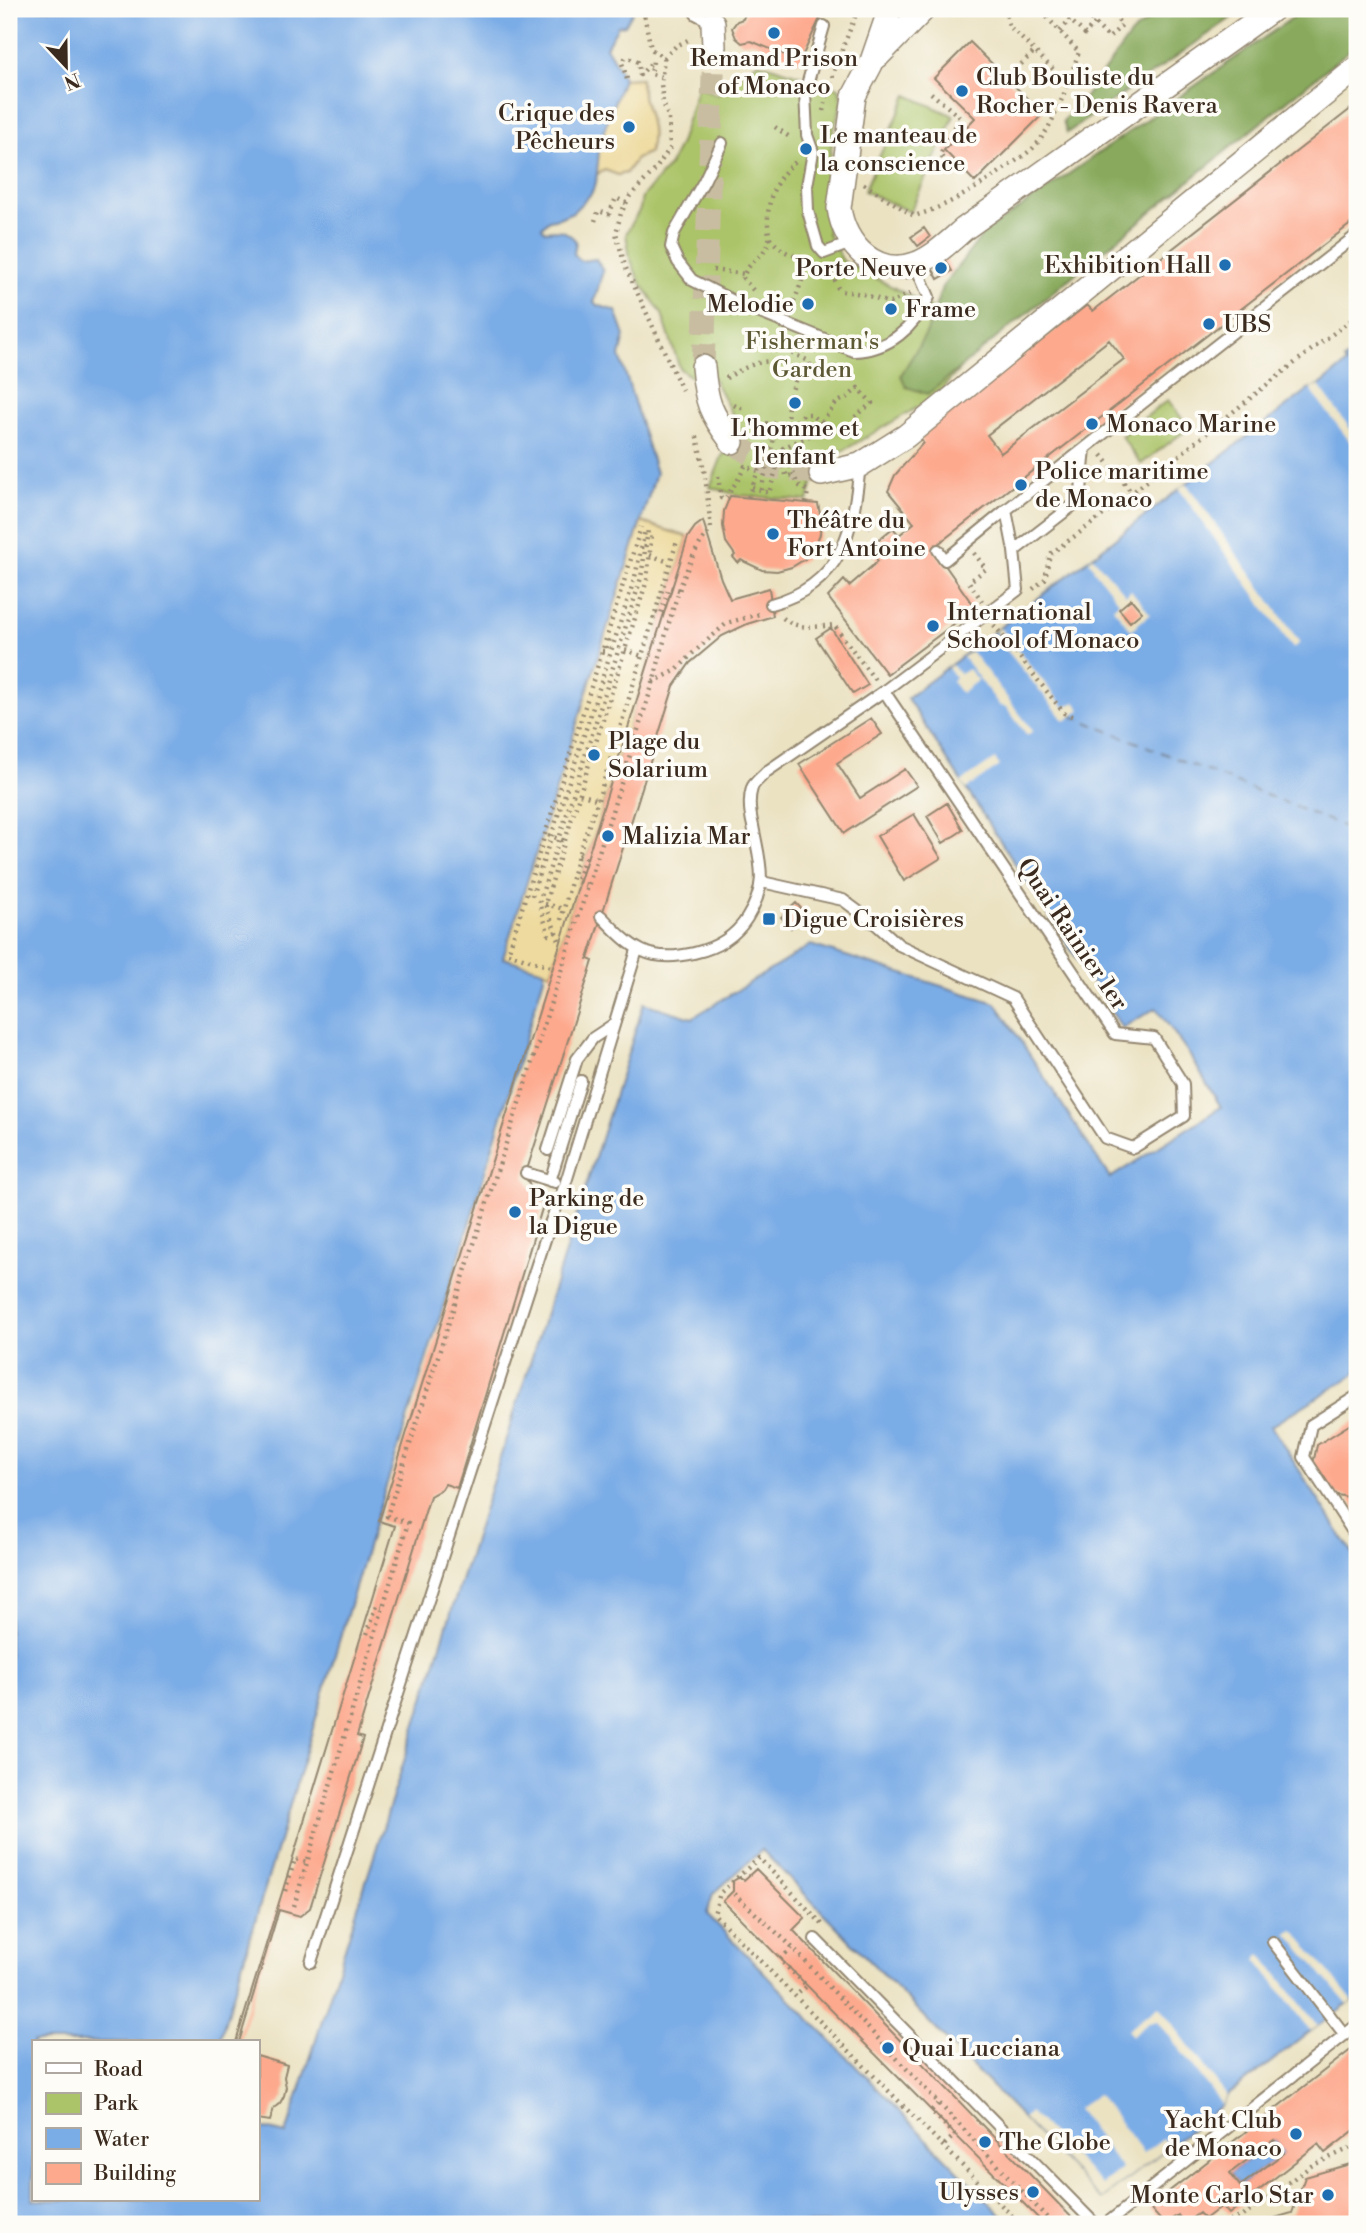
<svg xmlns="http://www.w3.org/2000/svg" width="1366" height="2233" viewBox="0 0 1366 2233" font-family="'Libre Bodoni',serif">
<rect width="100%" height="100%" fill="#fdfcf7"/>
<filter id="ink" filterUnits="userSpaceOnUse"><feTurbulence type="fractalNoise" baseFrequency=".0143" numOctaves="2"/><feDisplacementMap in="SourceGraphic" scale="14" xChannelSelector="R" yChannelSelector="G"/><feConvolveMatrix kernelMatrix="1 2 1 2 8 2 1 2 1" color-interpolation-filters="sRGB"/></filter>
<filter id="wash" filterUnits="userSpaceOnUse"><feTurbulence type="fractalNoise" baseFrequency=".00686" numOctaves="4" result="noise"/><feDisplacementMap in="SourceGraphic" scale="28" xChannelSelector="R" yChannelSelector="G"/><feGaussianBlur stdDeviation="1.57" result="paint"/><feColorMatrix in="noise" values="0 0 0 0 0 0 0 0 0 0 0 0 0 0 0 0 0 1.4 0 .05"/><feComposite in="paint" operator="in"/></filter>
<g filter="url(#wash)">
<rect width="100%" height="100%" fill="#ebe2c2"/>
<path fill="#acc469" stroke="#747744" stroke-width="2" d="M758,62l81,26 3,15 -9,28 -7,70 2,33 15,27 145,76 -53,60 -118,69 -9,35 -70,-6 -28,-8 12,-31 21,-21 -31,-59 -19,2 -13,-9 -18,-55 -23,-34 -9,-22 -4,-24 14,-25 2,-12 28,-32 10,-22 18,-58 19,10z
M907,95l47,21 -44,96 -46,-21z
M1168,400l21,28 -48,36 -20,-28z"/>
<path fill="#89aa5d" stroke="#626a3e" stroke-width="2" d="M1162,9h82l-177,124 -4,-12 16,-16 52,-71z
M1305,9h52v35l-429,350 -22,-7 -5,-12 26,-43 15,-45 42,-54z"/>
<path fill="#eeda9e" stroke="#94825e" stroke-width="2" d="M641,78c-1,27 17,45 8,74l-14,8 -9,13 -8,2 -13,-5 -10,5 5,-34 23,-62z
M641,522l47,15 -137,436 -49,-15z"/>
<path fill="#7aace6" stroke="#5a6b82" stroke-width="2" d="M9,9h625l-9,16 -7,1 -12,21c7,12 12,18 17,32l-23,62 -4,42 -5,11 -18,18 -14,6 -10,2 -7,7 3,4c15,-2 21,-1 31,10l-2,13 7,7 15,-2 7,12 -9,31 3,3 19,6 9,25 -5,20 36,117 -153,485 41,12v7l-80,264 -88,277 -157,524h-186v158h224v-73l29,7 358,-1131 48,15 119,-73 185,58 114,175 111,-71 -34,-56 -31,-43 -34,20 -215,-330c135,-101 267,-206 401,-308l11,-4 27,-22 -2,-4 13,-10v1023l-86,53 86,134v438l-46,33 -84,65 -5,9 -121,94 -339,-349 -49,44 -6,20 303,310h-1001z
M1274,2140l10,13 -44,33 -10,-13z"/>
<path fill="#ebe2c2" d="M1319,386l38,52v13l-47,-62z
M1186,483l114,160 -7,5 -114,-159z
M1093,557l33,38 5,-5 19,24 -19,16 -18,-22 6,-6 -26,-33 1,-1 -5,-7z
M1000,628l65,80 10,-6 6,8 -16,11 -66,-80 1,-2 -5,-7z
M971,651l62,80 -6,4 -21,-28 -6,-1 -37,-49z
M952,665l8,9 8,-5 10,11 -17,13 -9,-12 3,-4 -7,-9z
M995,759l5,7 -34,23 -5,-7z
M1293,1929l60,72 -5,4 -61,-72z
M1261,1954l57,72 -7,5 -55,-72z
M1159,2006l68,90 -5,9 -64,-84h-7l-19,15 -5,-7z
M1098,2094l45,59 20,-15 6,8 -68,53 -78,-81 7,-6 72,73 20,-16 -45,-60z"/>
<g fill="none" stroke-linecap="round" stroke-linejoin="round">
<path stroke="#515864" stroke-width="2" stroke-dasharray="9 7" stroke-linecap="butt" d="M1072,716l285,116"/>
</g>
<g id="blocks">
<path fill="#fda98d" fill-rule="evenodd" d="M747,9h72l3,5 -22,47 -49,-20 -9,2 -6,-5 -4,-10 5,-7 6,-2z
M970,42l73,72 -68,68 -31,-32 31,-32 -41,-40z
M1357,104v115l-424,329 42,60 -88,66 -59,-77 16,-17 5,6 29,-25 -10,-13 25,-20 6,7 15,-12 -26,-32 7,-16 28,-32 -4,-7 168,-131 6,6zM1109,340l15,19 -123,94 -14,-18z
M924,228l6,9 -12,9 -7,-9z
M943,255l9,16 -14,8 -7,-13z
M730,496l88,8 3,15 -1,15 -6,14 -9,11 -13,8 -15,4 -15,-1 -21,-10 -3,3 -5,-6 2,-2 -9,-13 -3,-16 1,-15z
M703,521l18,58 9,20 39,-11 4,28 -26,8 -25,12 -32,27 -16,23 -86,273 5,2 -67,212 -1,3 12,23 7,3 -87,286 -12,-4 -3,5 -12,7 -73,240 6,2 -53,170 -10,8 -21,-6 -40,132h-3l159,-516 -16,-5 309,-984 7,-10z
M1131,599l11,13 -12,10 -11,-13z
M831,628l37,57 -15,9 -37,-56z
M871,718l11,16 -45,29 23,35 45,-29 12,17 -73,47 -45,-69z
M947,803l16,27 -20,13 -16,-27z
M914,814l27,44 -37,23 -27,-45z
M796,903l10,11 -15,14 -10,-11z
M1357,1420v91l-9,-14 -16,-3 -19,-30 4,-19z
M756,1869l49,49 -12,12 285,294h-34l-321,-323 10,-10v-10l7,-4 4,3z
M1357,2045v83l-32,25 -7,-9 -89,70 -7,-8 -17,13 -6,-6 -15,11 -6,-9 -14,9 -15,-17zM1274,2140l10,13 -44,33 -10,-13z
M257,2056l30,9 -3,12 2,10 -2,9 -4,7 -6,5 -4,13 -13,-2z
M1357,2162v62h-103l38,-11 13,-36z"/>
</g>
</g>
<g filter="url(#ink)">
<use href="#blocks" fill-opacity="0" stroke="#938670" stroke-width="2"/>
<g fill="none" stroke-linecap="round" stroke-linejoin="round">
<path stroke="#c8bda1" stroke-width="23" stroke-dasharray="23 11" stroke-linecap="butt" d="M703,367l11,-320
M732,442l38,25 51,7"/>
<defs>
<path id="lane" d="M693,9l3,5 17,9
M824,26l-19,66 2,43 6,17 -6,34 1,25 10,35 6,7 27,-10
M722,143l-18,38 -30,52 -3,14 7,15 14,18 51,26 111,45c36,-1 60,-24 75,-54l-14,-33
M938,550l7,10 61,-50
M1014,551l62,-48 5,-12 4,-43
M771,604c72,-19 82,-73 89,-139
M762,882l81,18 35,26 21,19 114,53 92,140 28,10 51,-32 -1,-32 -29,-46 -39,-4 -231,-343
M601,916c31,32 46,48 93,37 22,-5 41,-16 53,-35 22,-35 13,-54 6,-92 -3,-12 -5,-26 -1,-38 2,-6 10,-11 14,-16l118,-81 134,-101 -4,-39 -8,-41 351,-275
M548,1150l29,-91 16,-21 21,-14
M526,1173l29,9
M550,1181l31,-100
M1357,1396l-46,29 -7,32 53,81
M815,1939l280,285
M1273,1942l72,93
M311,1962l240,-741 14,-36 72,-235
M1106,2224l251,-199"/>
<path id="street" d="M890,9l-19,55 -17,32 -15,112c5,37 37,70 76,56 18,-6 35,-23 49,-35l309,-220
M713,23l1,24
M878,56l46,-47
M703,367c3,35 7,46 29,75
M821,474l39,-9 46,-29 451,-368"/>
</defs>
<use href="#lane" stroke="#938670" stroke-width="14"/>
<use href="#street" stroke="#938670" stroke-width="26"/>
<path stroke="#938670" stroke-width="4.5" stroke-dasharray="2 5" stroke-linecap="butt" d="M643,9l8,40 13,9 -3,26 2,18 6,17 1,29 -15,22 -25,26 -9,17 -5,20 9,33 57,124
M1005,9l4,17 49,48 12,4
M1058,9l27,25 10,-11
M1081,9l28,29 13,-13 -14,-16
M1120,9l7,7 7,-7
M1060,31l10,-11
M664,58l12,-12 16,-8
M1016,69l19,-18
M627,79l-5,-16 4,-6 12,5 2,13 13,-14 -2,13 11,3
M931,93l30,25 -14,21 -7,16 9,10
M823,111l12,-43 23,-59
M775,127l16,11
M864,184l50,32c35,-10 66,-30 96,-51 7,-5 15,-10 22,-16 23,-22 36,-67 47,-97l-35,-38 -24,-1 -10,-4
M595,221l3,-10 11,3 7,-16 10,5
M770,238c10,12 20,19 36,18
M829,267l9,21 4,3 21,3 27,9 21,-9
M713,270l31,4
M753,290l-10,-12c4,-16 21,-21 26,-36 1,-5 -1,-11 -1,-17 -1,-26 7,-48 29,-64
M792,308l14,-39 6,-6
M787,340l-5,9 27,12 2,9 -14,4 -9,30 -1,20 9,-1 8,-9h6l11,9
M726,378c24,-14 49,-27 71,-4
M734,405l6,3h6
M764,428v-5l16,1v9
M1102,455l30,38
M718,476l3,22 4,1 14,-21 6,-12 13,5 -10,27
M752,487l17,6 9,-30 4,1 5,13 6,-3
M761,490l12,-48 2,-18
M806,503l2,-12 -10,-6 -15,-37 30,-14 23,-31 12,-6 10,-9 14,15 -17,14
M868,528l4,-11
M974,553l12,16 -17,13 13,19
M650,555l19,7
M1033,589l12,-10 5,-25c106,-75 202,-162 307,-238
M656,612l5,2 8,-27 10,3
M783,618c14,12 33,9 51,7l41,55
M994,625l70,88 8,3
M625,650l17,6
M602,651h4l4,-13h-3
M653,682l24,-12 16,-17 34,-30 32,-9 1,2
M580,794l18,6
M548,835l17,6
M578,855l7,3 -9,24 12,3
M532,896l103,-319 10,-46
M545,904l19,5
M561,920l17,-65 20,-55 79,-259
M556,932l-7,3 -10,-32 102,-325 7,-48
M559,940l-14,-36 102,-324 5,-48
M550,967l-42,-14 133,-426
M367,1634l10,-29 5,1
M285,1891l10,-32 12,3
M734,1894l53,48 266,282
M294,1906l114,-383 -21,-7 266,-833c12,-43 28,-122 58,-154l-6,-54 -9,-43
M822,1924l-63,-66 -39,35 -6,21 306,310
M792,1948l-12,12 27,26 -12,10
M938,2104l-7,7 24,24 -12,11
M1216,2224l25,-7 70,-51 46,-21"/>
<use href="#lane" stroke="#fff" stroke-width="10"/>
<use href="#street" stroke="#fff" stroke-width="23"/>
</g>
</g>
<g fill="#1f6fb2" stroke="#fdfcf7" stroke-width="2.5">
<circle cx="774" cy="33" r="7"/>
<circle cx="962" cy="91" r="7"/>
<circle cx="629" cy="127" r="7"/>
<circle cx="806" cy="149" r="7"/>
<circle cx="1225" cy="265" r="7"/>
<circle cx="941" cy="268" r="7"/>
<circle cx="808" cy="304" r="7"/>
<circle cx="891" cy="309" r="7"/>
<circle cx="1209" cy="324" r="7"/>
<circle cx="795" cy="403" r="7"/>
<circle cx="1092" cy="424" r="7"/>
<circle cx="1021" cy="485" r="7"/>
<circle cx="773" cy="534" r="7"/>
<circle cx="933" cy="626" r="7"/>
<circle cx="594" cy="755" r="7"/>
<circle cx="608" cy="836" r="7"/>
<rect x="762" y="912" width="14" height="14" rx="3.5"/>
<circle cx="515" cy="1212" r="7"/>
<circle cx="888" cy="2048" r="7"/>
<circle cx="1296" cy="2134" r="7"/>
<circle cx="985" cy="2142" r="7"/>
<circle cx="1033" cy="2192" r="7"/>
<circle cx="1328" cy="2195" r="7"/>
</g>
<g text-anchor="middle" stroke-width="7" stroke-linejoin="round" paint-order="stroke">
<g font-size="24" fill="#3b2a1e" stroke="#fdfcf7" text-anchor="start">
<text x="774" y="66" text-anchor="middle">Remand Prison<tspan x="774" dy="28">of Monaco</tspan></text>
<text x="976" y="85">Club Bouliste du<tspan x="976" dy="28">Rocher - Denis Ravera</tspan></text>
<text x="615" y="121" text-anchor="end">Crique des<tspan x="615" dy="28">Pêcheurs</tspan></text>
<text x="820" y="143">Le manteau de<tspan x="820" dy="28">la conscience</tspan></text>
<text x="1211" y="273" text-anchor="end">Exhibition Hall</text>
<text x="927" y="276" text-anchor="end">Porte Neuve</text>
<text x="794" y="312" text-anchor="end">Melodie</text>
<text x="905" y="317">Frame</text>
<text x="1223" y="332">UBS</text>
<text x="1106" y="432">Monaco Marine</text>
<text x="795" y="436" text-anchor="middle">L'homme et<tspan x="795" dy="28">l'enfant</tspan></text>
<text x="1035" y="479">Police maritime<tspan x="1035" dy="28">de Monaco</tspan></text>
<text x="787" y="528">Théâtre du<tspan x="787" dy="28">Fort Antoine</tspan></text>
<text x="947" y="620">International<tspan x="947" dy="28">School of Monaco</tspan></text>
<text x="608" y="749">Plage du<tspan x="608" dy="28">Solarium</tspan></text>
<text x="622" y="844">Malizia Mar</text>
<text x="783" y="927">Digue Croisières</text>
<text x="529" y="1206">Parking de<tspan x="529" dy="28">la Digue</tspan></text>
<text x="902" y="2056">Quai Lucciana</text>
<text x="1282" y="2128" text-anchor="end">Yacht Club<tspan x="1282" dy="28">de Monaco</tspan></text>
<text x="999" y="2150">The Globe</text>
<text x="1019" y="2200" text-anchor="end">Ulysses</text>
<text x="1314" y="2203" text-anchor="end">Monte Carlo Star</text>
</g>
<g font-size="24" fill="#5d5834" stroke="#fdfcf7">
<text x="812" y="349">Fisherman's<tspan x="812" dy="28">Garden</tspan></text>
</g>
<g font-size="24" fill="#3b2a1e" stroke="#fdfcf7">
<text transform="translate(1073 934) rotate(56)" y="8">Quai Rainier 1er</text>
</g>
</g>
<rect width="1366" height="2233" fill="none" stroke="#fdfcf7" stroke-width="35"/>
<rect x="32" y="2040" width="228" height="161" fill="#fdfcf7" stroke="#afa8a0" stroke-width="2"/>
<rect x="46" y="2063" width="35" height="10" fill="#ffffff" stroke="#afa8a0" stroke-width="2"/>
<text x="94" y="2076" font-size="21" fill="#3b2a1e">Road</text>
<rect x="46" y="2093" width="35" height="21" fill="#acc469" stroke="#afa8a0" stroke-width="2"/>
<text x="94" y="2110" font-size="21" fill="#3b2a1e">Park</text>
<rect x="46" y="2128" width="35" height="21" fill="#7aace6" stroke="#afa8a0" stroke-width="2"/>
<text x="94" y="2146" font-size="21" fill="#3b2a1e">Water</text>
<rect x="46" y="2163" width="35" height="21" fill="#fda98d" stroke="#afa8a0" stroke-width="2"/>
<text x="94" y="2180" font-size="21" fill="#3b2a1e">Building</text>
<g transform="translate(66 66) rotate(158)" stroke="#fdfcf7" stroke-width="5" paint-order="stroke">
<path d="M0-5L12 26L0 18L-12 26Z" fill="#3b2a1e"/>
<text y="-10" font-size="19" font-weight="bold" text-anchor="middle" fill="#3b2a1e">N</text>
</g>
</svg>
